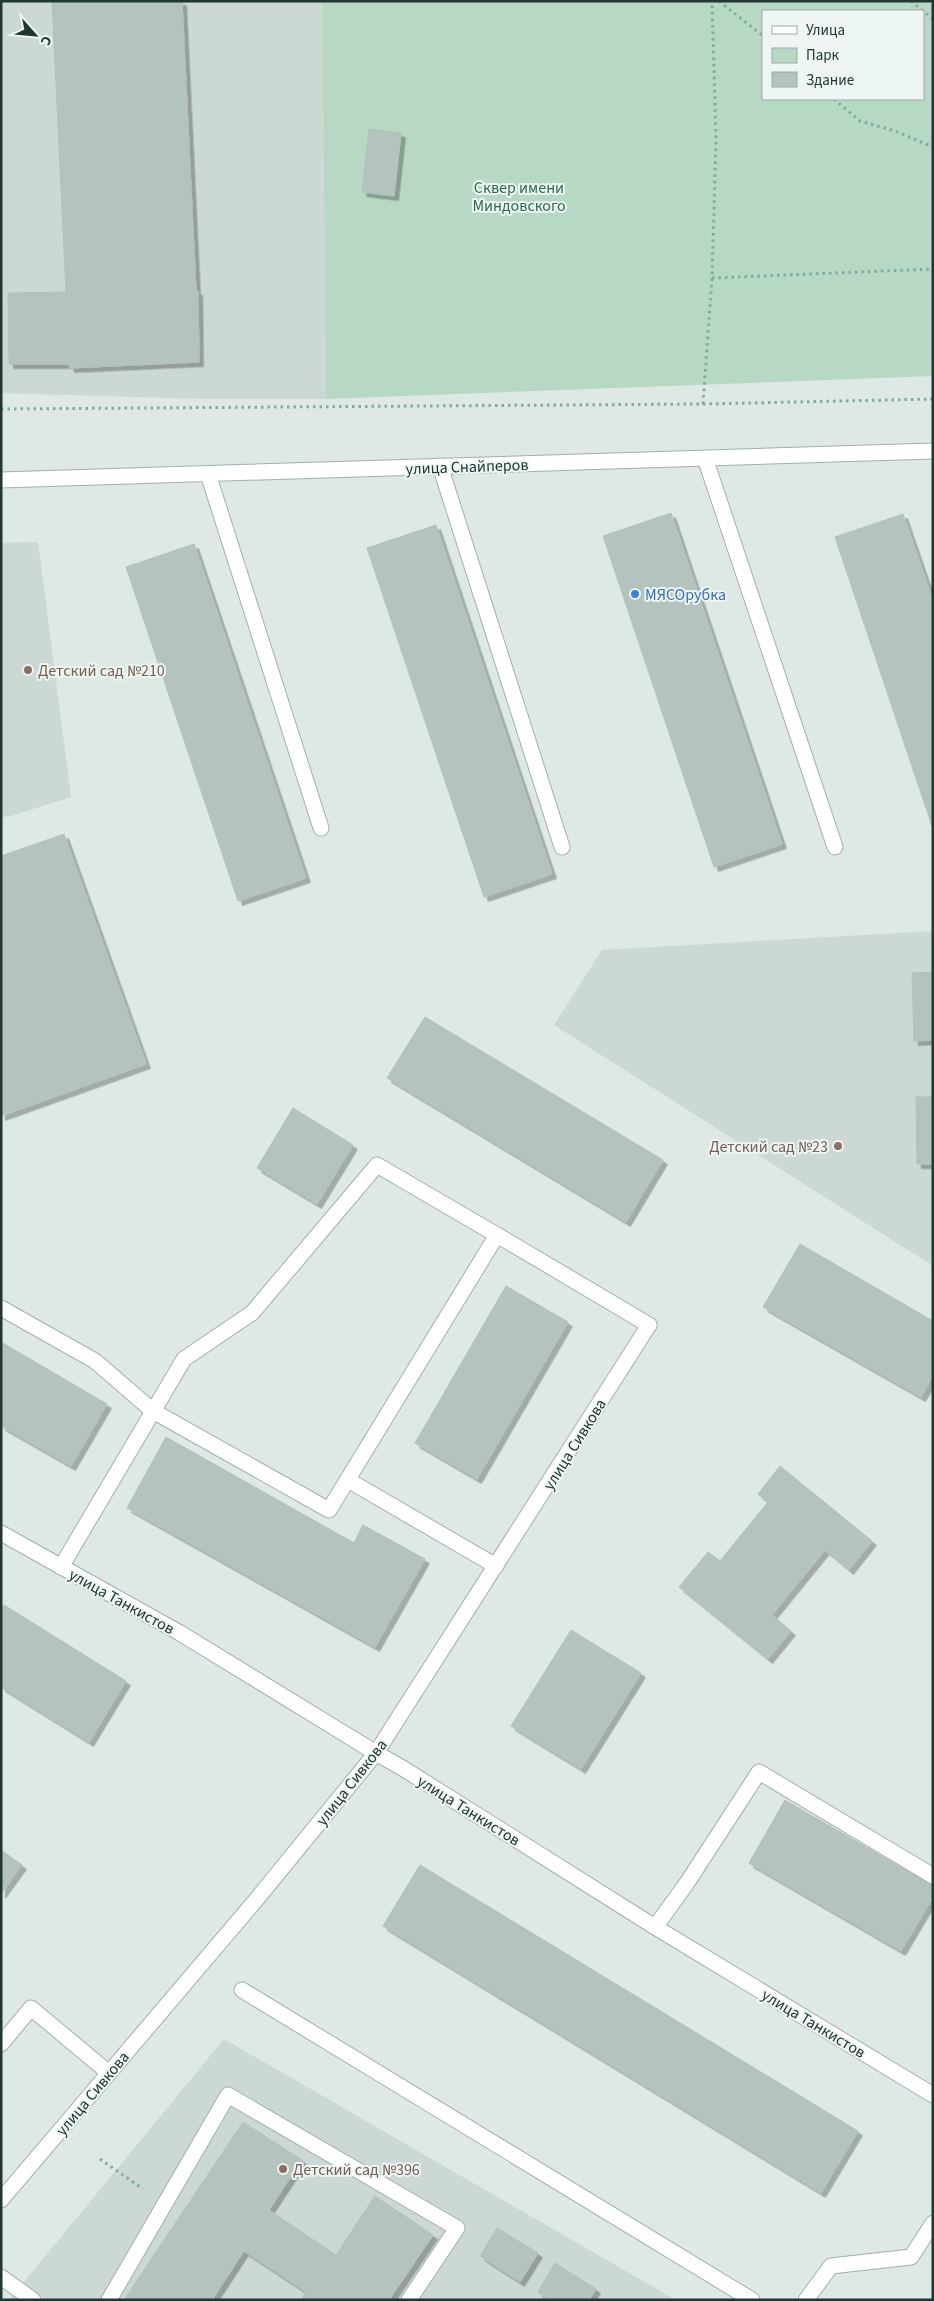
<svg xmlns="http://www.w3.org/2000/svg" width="934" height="2301" viewBox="0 0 934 2301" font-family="'Source Sans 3',sans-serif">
<defs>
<filter id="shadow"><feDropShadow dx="4.5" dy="4.5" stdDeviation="0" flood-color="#0004"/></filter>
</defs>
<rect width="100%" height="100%" fill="#dee9e5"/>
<path fill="#ccd8d4" d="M1,1h321l4,398h-127l-198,-6z
M38,542l33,255 -60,19 -10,1v-274z
M933,931v335l-379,-241 48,-75z
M224,2039l452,261h-667z"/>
<path fill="#b7d9c4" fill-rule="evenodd" d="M322,1h611v375l-607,23zM763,11h160v88h-160z"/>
<path fill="#b4c3be" stroke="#b1c2bd" filter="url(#shadow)" d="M52,1h130l14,290h2l1,71 -129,6 -1,-4h-60l-1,-71 58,-1z
M369,129l32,4 -7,63 -32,-4z
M671,513l111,331 -68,23 -111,-331z
M903,514l30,87v228l-98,-292z
M436,525l116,349 -68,23 -117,-349z
M194,544l112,334 -68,23 -112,-334z
M64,834l82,230 -145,52v-260z
M933,972v68l-19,1 -2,-68z
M425,1017l238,143 -37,62 -239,-144z
M916,1097h17v67h-16z
M293,1108l60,37 -36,59 -60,-36z
M800,1244l133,77v55l-12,21 -158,-90z
M506,1286l62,36 -91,157 -62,-36z
M1,1342l106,62 -36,62 -70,-40z
M166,1437l188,106 9,-18 62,34 -50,88 -248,-139z
M780,1466l92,75 -23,29 -24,-20 -53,65 19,16 -23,28 -89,-72 29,-35 12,9 48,-59 -10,-8z
M4,1605l122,76 -37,61 -88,-55v-77z
M571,1630l70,43 -60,96 -70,-43z
M785,1800l148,86v11l-32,54 -152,-88z
M1,1850l21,15 -21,29z
M420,1865l438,266 -37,62 -438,-267z
M243,2122l59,38 -33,50 67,45 39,-59 58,39 -44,65h-88l5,-8 -62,-41 -32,49h-88z
M497,2228l41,25 -18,29 -40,-26z
M555,2263l41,26 -7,11h-40l-11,-8z"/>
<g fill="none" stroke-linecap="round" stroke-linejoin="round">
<defs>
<path id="service" d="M705,458l130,389
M440,466l122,381
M208,474l113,354
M1,1308l94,53 58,50 176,99 168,-275 152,90
M348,1480l148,86
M61,1567l123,-208 68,-46 125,-148 120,70
M655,1927l32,-44 72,-111 174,104
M242,1990l510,310
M1,2044l30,-36 78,65
M1,2277l32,23
M109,2300l119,-205 229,133 -48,72
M806,2300l25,-34 80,-9 22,-34"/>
<path id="minor" d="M376,1753l28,16 251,158 278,168
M1,2200l255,-300 120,-147 273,-428"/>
<path id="tertiary" d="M1,480l932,-29
M1,1533l179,100 196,120"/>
</defs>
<use href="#service" stroke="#a1b0ac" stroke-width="17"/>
<use href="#minor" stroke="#a1b0ac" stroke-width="17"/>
<use href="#tertiary" stroke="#a1b0ac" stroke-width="17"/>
<path stroke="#80aba2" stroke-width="3" stroke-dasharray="2.5 4" stroke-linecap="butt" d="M719,1l44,35
M911,1l22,18
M834,99l26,22 35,10 38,16
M712,278l221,-9
M703,404l9,-126 4,-139 -4,-138
M1,409l702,-5 230,-5
M100,2159l43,30"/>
<use href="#service" stroke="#fff" stroke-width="15"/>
<use href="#minor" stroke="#fff" stroke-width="15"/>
<use href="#tertiary" stroke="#fff" stroke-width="15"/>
</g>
<circle fill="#3f7fe0" stroke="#eef6f3" stroke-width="2" cx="635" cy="594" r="5"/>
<g fill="#8d6e63" stroke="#eef6f3" stroke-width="2">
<circle cx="28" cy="670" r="5"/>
<circle cx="838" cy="1146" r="5"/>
<circle cx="283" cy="2169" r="5"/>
</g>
<g text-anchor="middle" stroke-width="4" stroke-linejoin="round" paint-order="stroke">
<g font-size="16" fill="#2d6c4c" stroke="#eef6f3">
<text x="519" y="193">Сквер имени<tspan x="519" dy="18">Миндовского</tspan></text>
</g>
<g font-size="16" fill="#203734" stroke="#eef6f3">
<text transform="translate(467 466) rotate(-2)" y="6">улица Снайперов</text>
<text transform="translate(574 1444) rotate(-58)" y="6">улица Сивкова</text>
<text transform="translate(122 1601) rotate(29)" y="6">улица Танкистов</text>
<text transform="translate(351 1782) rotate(-52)" y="6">улица Сивкова</text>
<text transform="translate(469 1810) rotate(32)" y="6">улица Танкистов</text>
<text transform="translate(814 2023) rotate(31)" y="6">улица Танкистов</text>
<text transform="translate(92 2093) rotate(-50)" y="6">улица Сивкова</text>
</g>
<g font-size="16" fill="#366cbe" stroke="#eef6f3" text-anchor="start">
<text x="645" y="600">МЯСОрубка</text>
</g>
<g font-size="16" fill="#785e54" stroke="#eef6f3" text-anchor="start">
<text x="38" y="676">Детский сад №210</text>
<text x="828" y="1152" text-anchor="end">Детский сад №23</text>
<text x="293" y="2175">Детский сад №396</text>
</g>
</g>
<rect width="934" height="2301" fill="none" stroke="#203734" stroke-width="5"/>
<rect x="762" y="10" width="162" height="90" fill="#eef6f3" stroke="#9caaa7"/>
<rect x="772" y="26" width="25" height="8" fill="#ffffff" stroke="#9caaa7"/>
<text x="806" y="35" font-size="15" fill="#203734">Улица</text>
<rect x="772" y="48" width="25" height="15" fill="#b7d9c4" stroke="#9caaa7"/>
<text x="806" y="60" font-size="15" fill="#203734">Парк</text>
<rect x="772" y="72" width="25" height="15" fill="#b4c3be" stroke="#9caaa7"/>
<text x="806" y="85" font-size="15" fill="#203734">Здание</text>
<g transform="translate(35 35) rotate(117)" stroke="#eef6f3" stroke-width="4" paint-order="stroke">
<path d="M0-4L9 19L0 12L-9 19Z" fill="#203734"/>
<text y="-8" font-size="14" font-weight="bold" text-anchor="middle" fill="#203734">С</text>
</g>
</svg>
